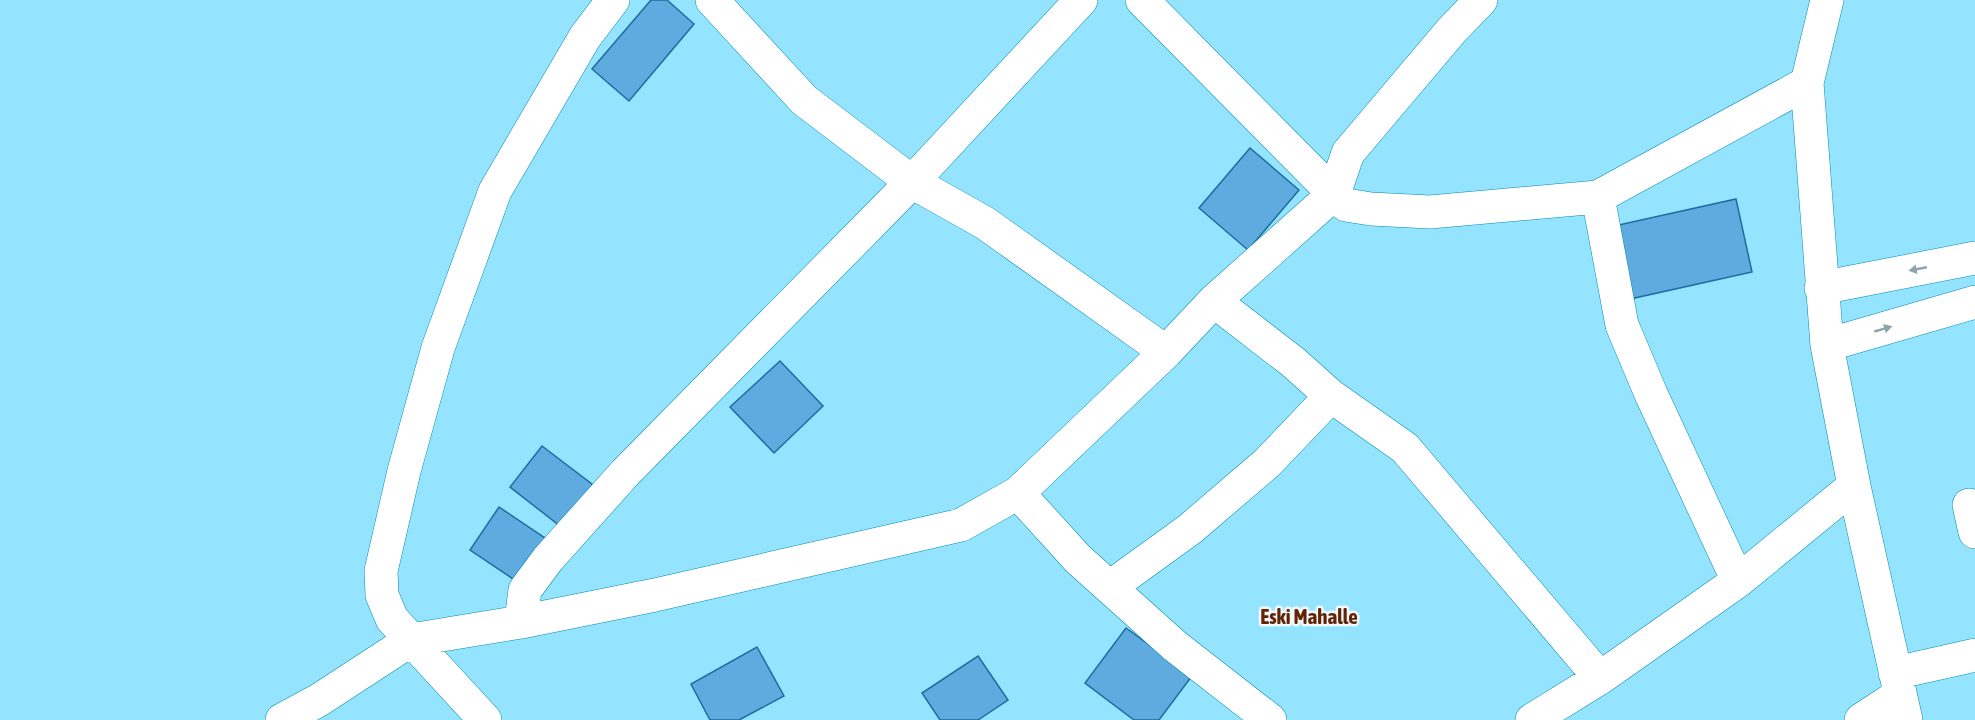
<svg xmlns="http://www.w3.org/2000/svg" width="1975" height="720" viewBox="0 0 1975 720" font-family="'Asap Condensed',sans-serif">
<rect width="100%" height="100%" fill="#94e4ff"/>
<path fill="#5faadf" stroke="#1c6d9f" stroke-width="1.5" d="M651,0h16l27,24 -65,77 -37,-32z
M1250,148l49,42 -51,60 -49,-42z
M1736,199l16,73 -122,27 -16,-73z
M780,361l43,45 -49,47 -44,-46z
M542,446l55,42 -32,42 -55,-43z
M499,507l52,35 -29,43 -52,-35z
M1126,628l66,48 -33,44h-25l-49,-37z
M757,647l27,49 -45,24h-29l-19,-36z
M978,656l30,44 -30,20h-38l-18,-27z"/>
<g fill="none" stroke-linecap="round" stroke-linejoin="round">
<defs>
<path id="minor" d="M712,0l92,100 108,82 73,41 181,129
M1142,0l192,194 12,11 25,4 59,3 168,-15 209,-114
M1827,0l-20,83 20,262 27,141 52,234
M1598,197l24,128 29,69 87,187
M1821,288l154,-30
M1214,301l79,61 38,34 74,52 195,230
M1827,345l148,-43
M1018,493l60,66 97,87 95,74
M1969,505l6,27
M1110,587l80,-58 77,-66 64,-67
M521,622l4,-32 23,-31 77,-86 287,-291 169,-182
M1895,673l80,-18
M282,720l37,-20 92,-60 110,-18 134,-27 306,-70 57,-32 148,-141 48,-51 120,-107 14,-41 104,-123 29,-30
M485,720l-93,-101 -10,-24 -1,-24 23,-100 34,-123 57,-157 90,-154 28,-37
M1532,720l68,-42 138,-97 116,-95
M1861,720l38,-25"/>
</defs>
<use href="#minor" stroke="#068cac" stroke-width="34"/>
<use href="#minor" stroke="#fff" stroke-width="33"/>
</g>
<defs><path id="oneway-solid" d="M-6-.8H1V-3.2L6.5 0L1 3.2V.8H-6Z" transform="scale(1.5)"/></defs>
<g fill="#8da4aa">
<use href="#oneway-solid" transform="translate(1918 269) rotate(169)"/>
<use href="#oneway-solid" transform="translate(1883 329) rotate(-16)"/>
</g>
<g text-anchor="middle" stroke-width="5" stroke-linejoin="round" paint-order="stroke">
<g font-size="21" font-weight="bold" fill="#632306" stroke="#f0f9fc">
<text x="1309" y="624">Eski Mahalle</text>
</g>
</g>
</svg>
